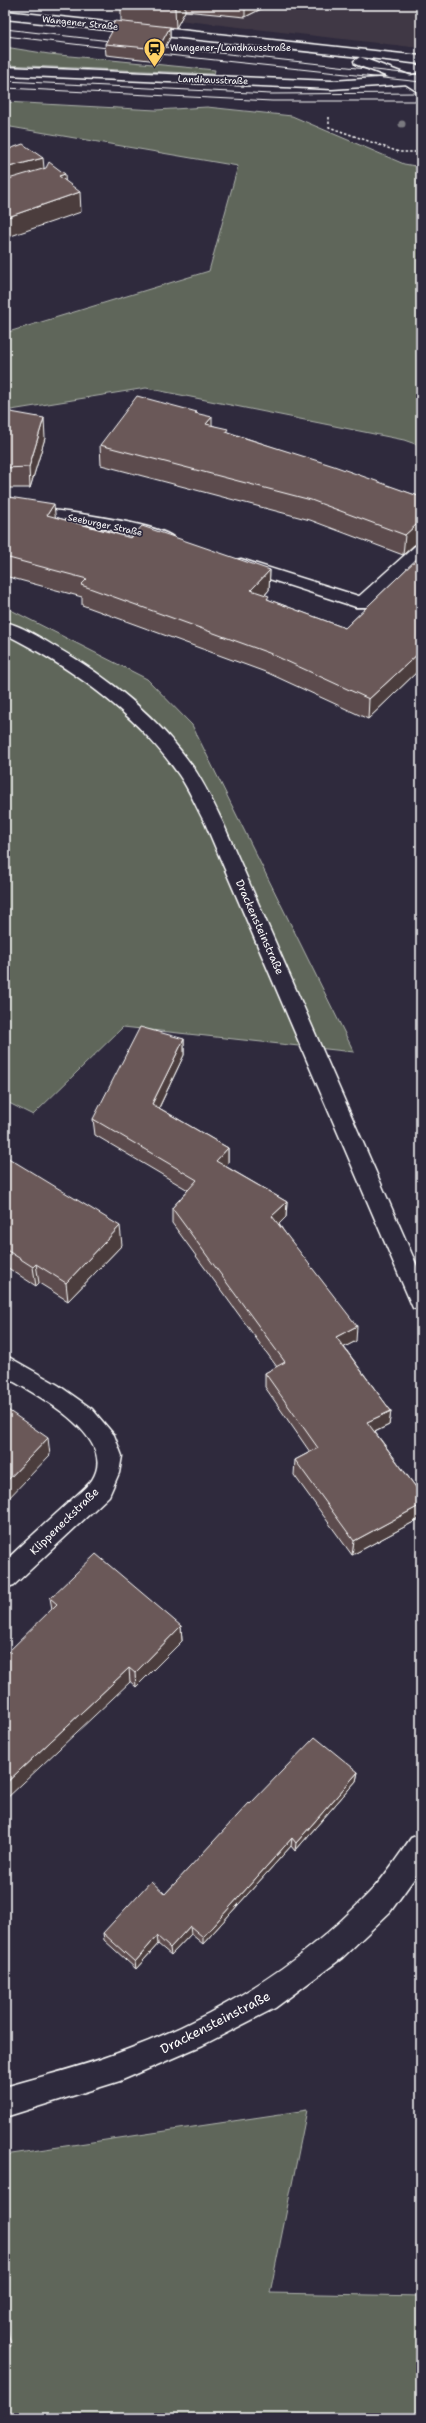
<svg xmlns="http://www.w3.org/2000/svg" width="426" height="2423" viewBox="0 0 426 2423" font-family="'Shantell Sans',sans-serif">
<rect width="100%" height="100%" fill="#2f2a3d"/>
<filter id="ink" filterUnits="userSpaceOnUse"><feTurbulence type="fractalNoise" baseFrequency=".025" numOctaves="2"/><feDisplacementMap in="SourceGraphic" scale="8" xChannelSelector="R" yChannelSelector="G"/><feConvolveMatrix kernelMatrix="1 2 1 2 8 2 1 2 1" color-interpolation-filters="sRGB"/></filter>
<g filter="url(#ink)">
<path fill="#413845" d="M48,5h373v43z"/>
<path fill="#5e665a" stroke="#aeb2ac" d="M5,47l44,7 166,16 -1,4 -209,-9z
M5,102l151,8 51,-3 85,9 112,48 17,3v279l-17,-6 -258,-52 -141,23v-78l204,-62 29,-105 -233,-40z
M5,607l142,72 45,46 162,327 -231,-25 -90,88 -28,-14z
M307,2110l-37,183 151,3v122h-416v-263z"/>
<g fill="none" stroke-linecap="round" stroke-linejoin="round">
<defs>
<path id="lane" d="M421,545v14l-53,48h-12l-3,-4 3,-4 59,-53z"/>
<path id="street" d="M5,67l327,14 77,-5 12,-3v8l-12,3 -77,5 -327,-14z
M5,504c26,3 158,18 170,35l-2,4 -6,1 -80,-20 -82,-10z
M241,559l127,40 3,4 -3,4h-12l-121,-39 -2,-4 2,-4z
M5,622c17,4 34,15 49,24 53,30 104,71 139,121 12,18 21,37 30,56l198,452v35l-8,-2 -3,-7 -205,-478c-9,-16 -16,-34 -26,-48 -44,-63 -107,-107 -174,-141z
M5,1355l53,30 34,24 22,26 8,21 -3,17 -10,23 -95,89 -9,3v-27c21,-20 42,-39 63,-58 7,-7 18,-15 24,-23 28,-43 -58,-87 -87,-103z
M421,1834v35l-31,43 -48,46 -67,50 -72,37 -83,36 -115,36v-30c38,-11 76,-20 113,-34 94,-34 182,-87 251,-160 16,-16 29,-37 42,-55z"/>
<path id="secondary" d="M5,11l416,45v8l-61,-7 54,20 7,6v11l-17,-11 -49,-19 -1,-3 6,-4 -355,-38z"/>
</defs>
<use href="#lane" stroke="#fff" stroke-width="3"/>
<use href="#street" stroke="#fff" stroke-width="3"/>
<use href="#secondary" stroke="#fff" stroke-width="3"/>
<path stroke="#fff" stroke-width="1.5" stroke-dasharray="2.5 2" stroke-linecap="butt" d="M329,117v10l70,25h22"/>
<use href="#lane" fill="#2f2a3d" fill-rule="evenodd"/>
<use href="#street" fill="#2f2a3d" fill-rule="evenodd"/>
<use href="#secondary" fill="#2f2a3d" fill-rule="evenodd"/>
<path stroke="#fff" stroke-width="1" d="M5,29l114,13
M5,36l111,13
M155,46l266,29
M150,53l271,29
M5,81l266,13 150,-1
M5,88l267,13h149"/>
</g>
<circle fill="#7a797f" cx="402" cy="124" r="3.5"/>
<path fill="#5c4c4d" stroke="#fff" d="M121,5h148l-24,12 -60,-6 -9,17 -6,-1v11l-12,23 -52,-6 -1,-11 7,-11v-7l9,-4z
M5,411l40,27 -15,50h-25z
M197,414l15,11 16,7 193,65 -7,48 -11,10 -93,-35 -209,-55 -1,-20z
M5,501l50,16 76,21 139,32 -1,20 -4,5 4,5 76,28 76,-73v113l-53,51 -100,-46 -186,-68v-8l-77,-21z
M184,1039v16l-25,53 69,40v15l-3,3 62,36 -1,15 -7,7 77,117 -12,6 47,64 -2,14 -14,7 46,62v24l-69,37 -58,-80 1,-15 15,-8 -45,-65v-14l12,-6 -105,-144v-15l16,-18 -93,-55 -2,-16z
M5,1156l117,89 -54,56 -29,-18 -3,3 -31,-20z
M50,1598l131,28 1,15 -46,46 -84,-78z
M358,1772l-2,9 -61,70 -4,-5 -88,98 -12,-10 -20,21 -13,-11 -22,25 -32,-29 -1,-7 62,-39 85,-90z"/>
<path fill="#4b3e3e" stroke="#fff" d="M177,5h8v6l-9,17 -1,-20z
M245,5h24l-24,12z
M170,27v11l-12,23v-12z
M43,158l2,20 -40,10v-20z
M65,174l1,20 -7,-18z
M80,192l1,20 -76,26v-20z
M212,417v20l-6,-13z
M44,418l1,20 -15,50 -1,-21z
M54,504l2,19 -9,-8z
M416,525h5v19l-7,1 -11,10 2,-20z
M270,570l-1,20 -18,20v-20z
M421,651v17l-53,51 1,-20z
M184,1039v16l-31,65 -1,-16z
M228,1148v15l-12,13v-15z
M287,1202l-1,15 -14,14v-15z
M120,1226l2,19 -54,56 -2,-18z
M36,1264l3,19 -3,3 -3,-19z
M357,1326l-1,15 -21,11 1,-15z
M391,1411l-2,14 -23,11 1,-14z
M48,1438l2,17 -45,47v-19z
M421,1505v13l-69,37 2,-14z
M181,1626l1,15 -46,46 -1,-14z
M129,1668l1,14 -125,118v-16z
M358,1772l-2,9 -61,70 1,-8z
M292,1838l-1,8 -88,98v-7z
M190,1926l1,8 -20,21 -1,-7z
M157,1936l1,8 -22,25 -1,-7z
M5,2317l6,29 -6,2z"/>
<path fill="#6b5859" stroke="#fff" d="M147,5h30l-2,3z
M115,21l55,6 -12,22 -53,-5 10,-18h-3z
M5,144l4,5 14,-5 20,14 -38,10z
M49,162l16,12 -6,2 21,16 -75,26v-38l41,-12z
M137,396l60,16 -2,1 17,4 -6,7 22,5 -2,3 108,34 87,31v28h-5l-11,10 -94,-35 -211,-55z
M5,411l39,7 -15,49 -24,1z
M9,497l45,7 -7,11 84,23 11,-12 128,44 -19,20 18,6 -2,3 78,29 76,-73v96l-52,48 -100,-46 -188,-68 6,-6 -82,-22v-56z
M140,1027l44,12 -32,65 76,44 -12,13 71,41 -15,14 85,110 -21,11 55,74 -24,11 54,72v11l-67,36 -59,-81 23,-12 -53,-75 20,-11 -113,-154 25,-28 -104,-61z
M5,1156l115,70 -54,57 -30,-19 -3,3 -28,-18z
M5,1408l43,30 -43,45z
M96,1554l85,72 -46,47 -6,-5 -124,116v-129l52,-51 -7,-6z
M315,1737l43,35 -62,71 -4,-5 -89,99 -13,-11 -20,22 -13,-12 -22,26 -32,-29 48,-52 14,13 84,-91 1,1z
M5,2325l3,14 -3,1z"/>
</g>
<defs>
<symbol id="station-pin" viewBox="-11 -11 22 30"><path d="M0 17L-7.5 6A9.5 9.5 0 1 1 7.5 6Z" fill="#ffd166" stroke="#2f2a3d"/><path d="M-3-6H3Q5-6 5-4V2Q5 4 3 4L4.5 6H3L1.5 4h-3L-3 6H-4.5L-3 4Q-5 4-5 2V-4Q-5-6-3-6ZM-3.5-4v3h7v-3ZM-3.5 1v1.5H-2V1ZM2 1v1.5H3.5V1Z" fill="#111"/></symbol>
</defs>
<g fill-rule="evenodd">
<use href="#station-pin" x="142" y="36" width="25" height="34"/>
</g>
<g text-anchor="middle" stroke-width="3.5" stroke-linejoin="round" paint-order="stroke">
<g font-size="9" fill="#fff" stroke="#2f2a3d">
<text transform="translate(80 23) rotate(6)" y="3">Wangener Straße</text>
<text transform="translate(213 80) rotate(2)" y="3">Landhausstraße</text>
<text transform="translate(105 525) rotate(12)" y="3">Seeburger Straße</text>
</g>
<g font-size="9" fill="#fff" stroke="#2f2a3d" text-anchor="start">
<text x="170" y="51">Wangener-/Landhausstraße</text>
</g>
<g font-size="11" fill="#fff" stroke="#2f2a3d">
<text transform="translate(260 927) rotate(66)" y="4">Drackensteinstraße</text>
<text transform="translate(64 1521) rotate(-44)" y="4">Klippeneckstraße</text>
</g>
<g font-size="13" fill="#fff" stroke="#2f2a3d">
<text transform="translate(215 2022) rotate(-27)" y="5">Drackensteinstraße</text>
</g>
</g>
<rect width="426" height="2423" fill="none" stroke="#2f2a3d" stroke-width="20"/>
<rect x="10" y="10" width="406" height="2403" fill="none" stroke="#fff" stroke-width="1.5" filter="url(#ink)"/>
</svg>
